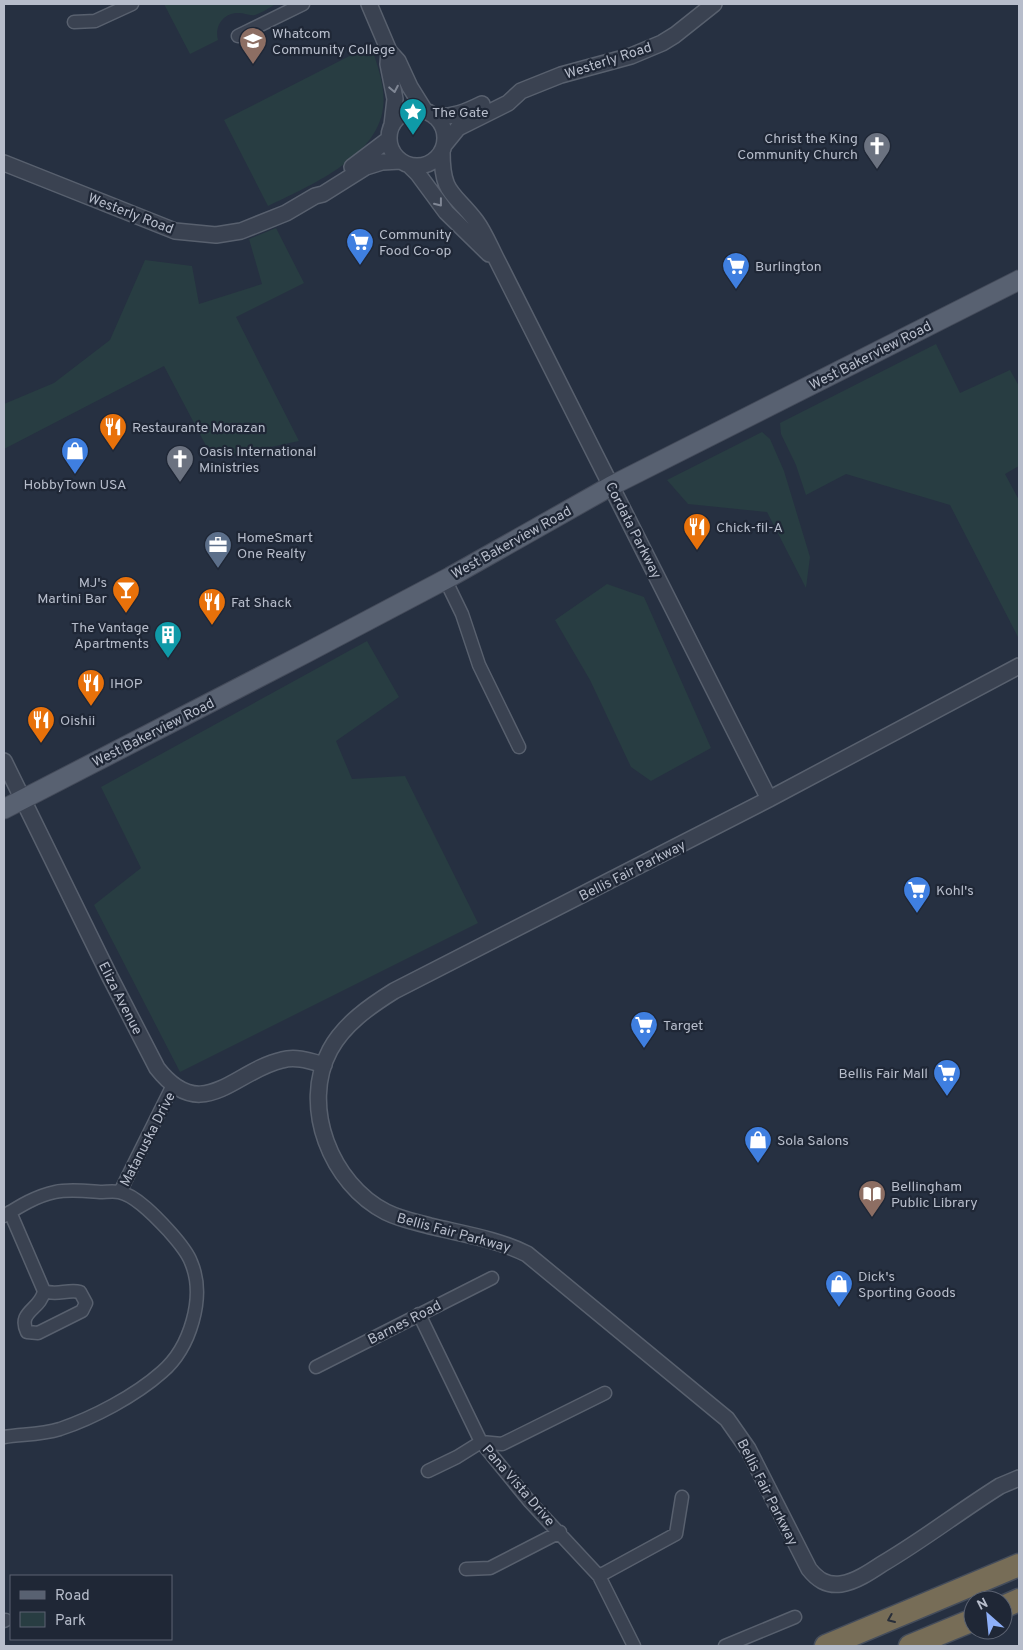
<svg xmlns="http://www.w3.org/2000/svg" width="1023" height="1650" viewBox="0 0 1023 1650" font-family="Overpass,sans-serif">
<rect width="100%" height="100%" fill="#263041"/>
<path fill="#283d42" d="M164,4h112c-6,3 -14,9 -21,11 -6,1 -11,-2 -16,-2 -15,-1 -25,13 -21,27l-28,14z
M371,45c6,20 15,42 12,63 -6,50 -76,79 -115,98l-44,-86z
M276,228l28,55 -68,34 63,124 -86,18 -49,-93 -160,83v-45l50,-21 56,-43 35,-80 47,6 7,38 63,-20 -13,-45z
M936,344l24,49 50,-23 9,16v80l-14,8 14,26v139l-69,-134 -104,-31 -40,21 -10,-30 -15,-31 -1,-11z
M762,432l8,7 14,32 26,86 -4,31 -39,-76 -79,-8 -21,-24z
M607,584l37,13 67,151 -60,33 -20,-14 -41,-87 -35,-60z
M367,641l32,56 -63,44 16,38 53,-3 73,147 -298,149 -86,-167 47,-37 -40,-81z"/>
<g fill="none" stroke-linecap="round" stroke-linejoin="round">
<defs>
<path id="minor" d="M74,22l21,-1 37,-17
M238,36l65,-32
M445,579l17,35 17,51 40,82
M120,1192l53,-107
M10,1212l34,79
M4,1216c16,-10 32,-20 51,-24 14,-3 31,-1 45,0 6,0 13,-1 19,0 17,3 39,27 50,39 8,9 18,20 22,31 15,35 -1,86 -29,110 -27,24 -69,46 -102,57 -20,6 -37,5 -56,8
M44,1291c12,5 24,-2 36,1l6,11 -4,8 -44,22 -11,-1c-10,-21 14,-22 17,-41z
M419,1314l62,128 49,60 69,74 35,70
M316,1367l176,-89
M428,1471l29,-14 24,-15 21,2 103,-51
M466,1569l24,-1 70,-36
M599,1576l77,-42 6,-37
M4,1621l2,-1
M725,1646l70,-29"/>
<path id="tertiary" d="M369,4l20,47 9,10 12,26 15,24
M389,51l-1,13 7,35 -3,26
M389 138a28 28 0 1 1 56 0a28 28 0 1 1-56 0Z
M435,117c18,0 31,-5 47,-13
M445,144l13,-16 50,-25 13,-12 40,-16 70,-19 31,-13 13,-8 39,-31
M442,151c0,44 11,40 34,70 9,12 15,28 22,41l271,537
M4,163l171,68 41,4 25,-4 45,-18 29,-17 8,-2 43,-27 16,-5 19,-1
M409,165l9,9 28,38 43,42
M352,167l37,-28
M1019,666l-250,133 -375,192c-24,15 -50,33 -64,59 -30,56 1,134 56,162 14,7 29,10 44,14 33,8 67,13 97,28l200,165 21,30 61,120c8,10 17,17 32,15 14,-2 29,-12 41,-20 41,-24 78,-53 118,-78l19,-8
M4,761l106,216 47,91c45,58 77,3 125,-8 14,-4 28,1 42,5"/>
<path id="primary" d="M4,809l302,-156 144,-76 161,-91 408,-206"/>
<path id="motorway" d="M1003,1607l16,-7
M826,1646l193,-81
M910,1646l63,-26"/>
</defs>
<use href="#minor" stroke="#58606e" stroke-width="15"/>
<use href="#tertiary" stroke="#58606e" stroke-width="18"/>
<use href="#primary" stroke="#444b5a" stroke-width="21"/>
<use href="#motorway" stroke="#454d5b" stroke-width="25"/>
<use href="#minor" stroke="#3a4251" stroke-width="12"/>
<use href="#tertiary" stroke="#3a4251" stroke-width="15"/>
<use href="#primary" stroke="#586171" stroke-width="19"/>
<use href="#motorway" stroke="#776d57" stroke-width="22"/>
</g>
<defs><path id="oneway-chevron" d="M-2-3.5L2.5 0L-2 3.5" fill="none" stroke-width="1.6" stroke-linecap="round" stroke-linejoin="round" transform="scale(1.25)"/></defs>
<g stroke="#7f8694">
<use href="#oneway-chevron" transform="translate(394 89) rotate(79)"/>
<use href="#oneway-chevron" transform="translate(439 203) rotate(52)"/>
</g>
<use stroke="#282e39" href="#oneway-chevron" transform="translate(891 1619) rotate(157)"/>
<defs>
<symbol id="university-pin" viewBox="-11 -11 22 30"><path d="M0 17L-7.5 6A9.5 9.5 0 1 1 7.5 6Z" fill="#8d6e63" stroke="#1f2736"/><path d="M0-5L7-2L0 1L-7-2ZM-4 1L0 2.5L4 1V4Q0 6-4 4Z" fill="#fff"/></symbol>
<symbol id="sight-pin" viewBox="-11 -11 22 30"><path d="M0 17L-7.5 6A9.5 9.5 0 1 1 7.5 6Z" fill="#0f9aa8" stroke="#1f2736"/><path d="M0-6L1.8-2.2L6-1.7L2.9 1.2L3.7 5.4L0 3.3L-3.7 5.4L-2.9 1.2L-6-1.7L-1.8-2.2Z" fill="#fff"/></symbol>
<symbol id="church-pin" viewBox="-11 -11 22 30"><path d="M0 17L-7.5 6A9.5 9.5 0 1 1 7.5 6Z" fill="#6b7280" stroke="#1f2736"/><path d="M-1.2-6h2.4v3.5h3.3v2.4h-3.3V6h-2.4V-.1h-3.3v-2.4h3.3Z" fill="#fff"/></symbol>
<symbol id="supermarket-pin" viewBox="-11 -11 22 30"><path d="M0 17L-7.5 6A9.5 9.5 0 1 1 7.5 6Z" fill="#3f7fe0" stroke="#1f2736"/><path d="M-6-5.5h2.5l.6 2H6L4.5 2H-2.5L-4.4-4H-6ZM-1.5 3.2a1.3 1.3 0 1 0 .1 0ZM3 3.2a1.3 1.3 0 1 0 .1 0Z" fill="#fff"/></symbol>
<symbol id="restaurant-pin" viewBox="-11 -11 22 30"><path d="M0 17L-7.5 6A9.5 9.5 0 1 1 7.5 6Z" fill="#e8710a" stroke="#1f2736"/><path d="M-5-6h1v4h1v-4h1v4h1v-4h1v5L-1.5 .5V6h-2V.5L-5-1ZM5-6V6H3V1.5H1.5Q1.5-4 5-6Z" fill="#fff"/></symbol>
<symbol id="shop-pin" viewBox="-11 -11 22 30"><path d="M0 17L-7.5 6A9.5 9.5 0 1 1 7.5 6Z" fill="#3f7fe0" stroke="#1f2736"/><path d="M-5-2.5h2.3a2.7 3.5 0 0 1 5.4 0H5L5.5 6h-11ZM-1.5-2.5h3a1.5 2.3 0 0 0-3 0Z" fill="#fff"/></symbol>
<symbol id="office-pin" viewBox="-11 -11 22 30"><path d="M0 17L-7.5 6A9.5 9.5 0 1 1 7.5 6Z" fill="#5c6f8a" stroke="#1f2736"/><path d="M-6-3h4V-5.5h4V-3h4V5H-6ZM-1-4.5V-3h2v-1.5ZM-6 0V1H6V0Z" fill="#fff"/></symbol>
<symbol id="bar-pin" viewBox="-11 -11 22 30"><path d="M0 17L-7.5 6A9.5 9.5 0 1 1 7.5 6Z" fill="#e8710a" stroke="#1f2736"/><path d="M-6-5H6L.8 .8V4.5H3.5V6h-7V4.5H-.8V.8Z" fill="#fff"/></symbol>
<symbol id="building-pin" viewBox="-11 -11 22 30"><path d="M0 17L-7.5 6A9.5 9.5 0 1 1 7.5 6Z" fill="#0f9aa8" stroke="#1f2736"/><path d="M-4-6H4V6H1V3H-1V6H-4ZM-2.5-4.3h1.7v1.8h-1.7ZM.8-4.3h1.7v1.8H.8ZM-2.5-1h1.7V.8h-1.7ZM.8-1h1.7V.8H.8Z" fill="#fff"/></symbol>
<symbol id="library-pin" viewBox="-11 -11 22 30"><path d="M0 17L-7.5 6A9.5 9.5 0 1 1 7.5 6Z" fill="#8d6e63" stroke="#1f2736"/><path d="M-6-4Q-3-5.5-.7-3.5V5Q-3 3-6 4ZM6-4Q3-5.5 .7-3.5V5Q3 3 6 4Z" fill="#fff"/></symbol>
</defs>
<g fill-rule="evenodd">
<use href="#university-pin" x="237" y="25" width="32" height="43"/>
<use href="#sight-pin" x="397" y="96" width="32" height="43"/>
<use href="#church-pin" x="861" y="130" width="32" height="43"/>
<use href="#supermarket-pin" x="344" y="226" width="32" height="43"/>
<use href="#supermarket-pin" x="720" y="250" width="32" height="43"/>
<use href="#restaurant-pin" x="97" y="411" width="32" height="43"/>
<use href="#shop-pin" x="59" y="435" width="32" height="43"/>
<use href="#church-pin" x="164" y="443" width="32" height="43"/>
<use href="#restaurant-pin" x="681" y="511" width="32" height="43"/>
<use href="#office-pin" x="202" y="529" width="32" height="43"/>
<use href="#bar-pin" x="110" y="574" width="32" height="43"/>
<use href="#restaurant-pin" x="196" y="586" width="32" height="43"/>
<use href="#building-pin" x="152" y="619" width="32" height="43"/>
<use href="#restaurant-pin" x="75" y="667" width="32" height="43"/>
<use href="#restaurant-pin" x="25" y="704" width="32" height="43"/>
<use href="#supermarket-pin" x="901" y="874" width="32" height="43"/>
<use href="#supermarket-pin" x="628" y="1009" width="32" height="43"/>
<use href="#supermarket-pin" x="931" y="1057" width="32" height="43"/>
<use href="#shop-pin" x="742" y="1124" width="32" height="43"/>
<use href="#library-pin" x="856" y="1178" width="32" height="43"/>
<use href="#shop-pin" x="823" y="1268" width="32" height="43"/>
</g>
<g text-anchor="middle" stroke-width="4.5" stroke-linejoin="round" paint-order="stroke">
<g font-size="14" fill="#b7bdcb" stroke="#1f2736" text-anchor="start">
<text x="272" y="38">Whatcom<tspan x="272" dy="16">Community College</tspan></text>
<text x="432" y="117">The Gate</text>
<text x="858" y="143" text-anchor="end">Christ the King<tspan x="858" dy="16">Community Church</tspan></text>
<text x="379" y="239">Community<tspan x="379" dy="16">Food Co-op</tspan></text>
<text x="755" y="271">Burlington</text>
<text x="132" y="432">Restaurante Morazan</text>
<text x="199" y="456">Oasis International<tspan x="199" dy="16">Ministries</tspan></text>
<text x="75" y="489" text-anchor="middle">HobbyTown USA</text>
<text x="716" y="532">Chick-fil-A</text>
<text x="237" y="542">HomeSmart<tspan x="237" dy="16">One Realty</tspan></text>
<text x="107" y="587" text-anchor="end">MJ's<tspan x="107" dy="16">Martini Bar</tspan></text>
<text x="231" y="607">Fat Shack</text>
<text x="149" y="632" text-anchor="end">The Vantage<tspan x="149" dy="16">Apartments</tspan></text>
<text x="110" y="688">IHOP</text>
<text x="60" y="725">Oishii</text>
<text x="936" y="895">Kohl's</text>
<text x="663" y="1030">Target</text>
<text x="928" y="1078" text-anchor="end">Bellis Fair Mall</text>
<text x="777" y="1145">Sola Salons</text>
<text x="891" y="1191">Bellingham<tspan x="891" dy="16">Public Library</tspan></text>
<text x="858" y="1281">Dick's<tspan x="858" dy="16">Sporting Goods</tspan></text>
</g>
<g font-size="14" fill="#b7bdcb" stroke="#1f2736">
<text transform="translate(608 60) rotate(-18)" y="5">Westerly Road</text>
<text transform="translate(131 213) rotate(21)" y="5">Westerly Road</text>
<text transform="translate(870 355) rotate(-27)" y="5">West Bakerview Road</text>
<text transform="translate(634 530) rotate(63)" y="5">Cordata Parkway</text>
<text transform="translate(511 542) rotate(-29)" y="5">West Bakerview Road</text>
<text transform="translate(153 732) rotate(-27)" y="5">West Bakerview Road</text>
<text transform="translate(632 870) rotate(-27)" y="5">Bellis Fair Parkway</text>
<text transform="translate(121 998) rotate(63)" y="5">Eliza Avenue</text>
<text transform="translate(147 1139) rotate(-63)" y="5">Matanuska Drive</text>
<text transform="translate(454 1232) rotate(15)" y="5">Bellis Fair Parkway</text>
<text transform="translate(404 1322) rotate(-27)" y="5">Barnes Road</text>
<text transform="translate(519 1485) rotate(49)" y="5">Pana Vista Drive</text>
<text transform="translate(768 1492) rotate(63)" y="5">Bellis Fair Parkway</text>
</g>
</g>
<rect width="1023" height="1650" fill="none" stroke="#b7bdcb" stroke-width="10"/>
<rect x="10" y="1575" width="162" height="65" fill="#1f2736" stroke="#5c6372"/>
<rect x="20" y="1591" width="25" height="8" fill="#586171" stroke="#5c6372"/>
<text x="55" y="1600" font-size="15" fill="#b7bdcb">Road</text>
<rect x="20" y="1612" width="25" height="15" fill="#283d42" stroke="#5c6372"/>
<text x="55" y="1625" font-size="15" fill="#b7bdcb">Park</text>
<g transform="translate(988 1615) rotate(333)"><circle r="24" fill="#1f2736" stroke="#5c6372"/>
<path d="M0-4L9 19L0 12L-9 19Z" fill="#8eb0f9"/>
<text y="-8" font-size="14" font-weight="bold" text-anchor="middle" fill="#b7bdcb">N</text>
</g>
</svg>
